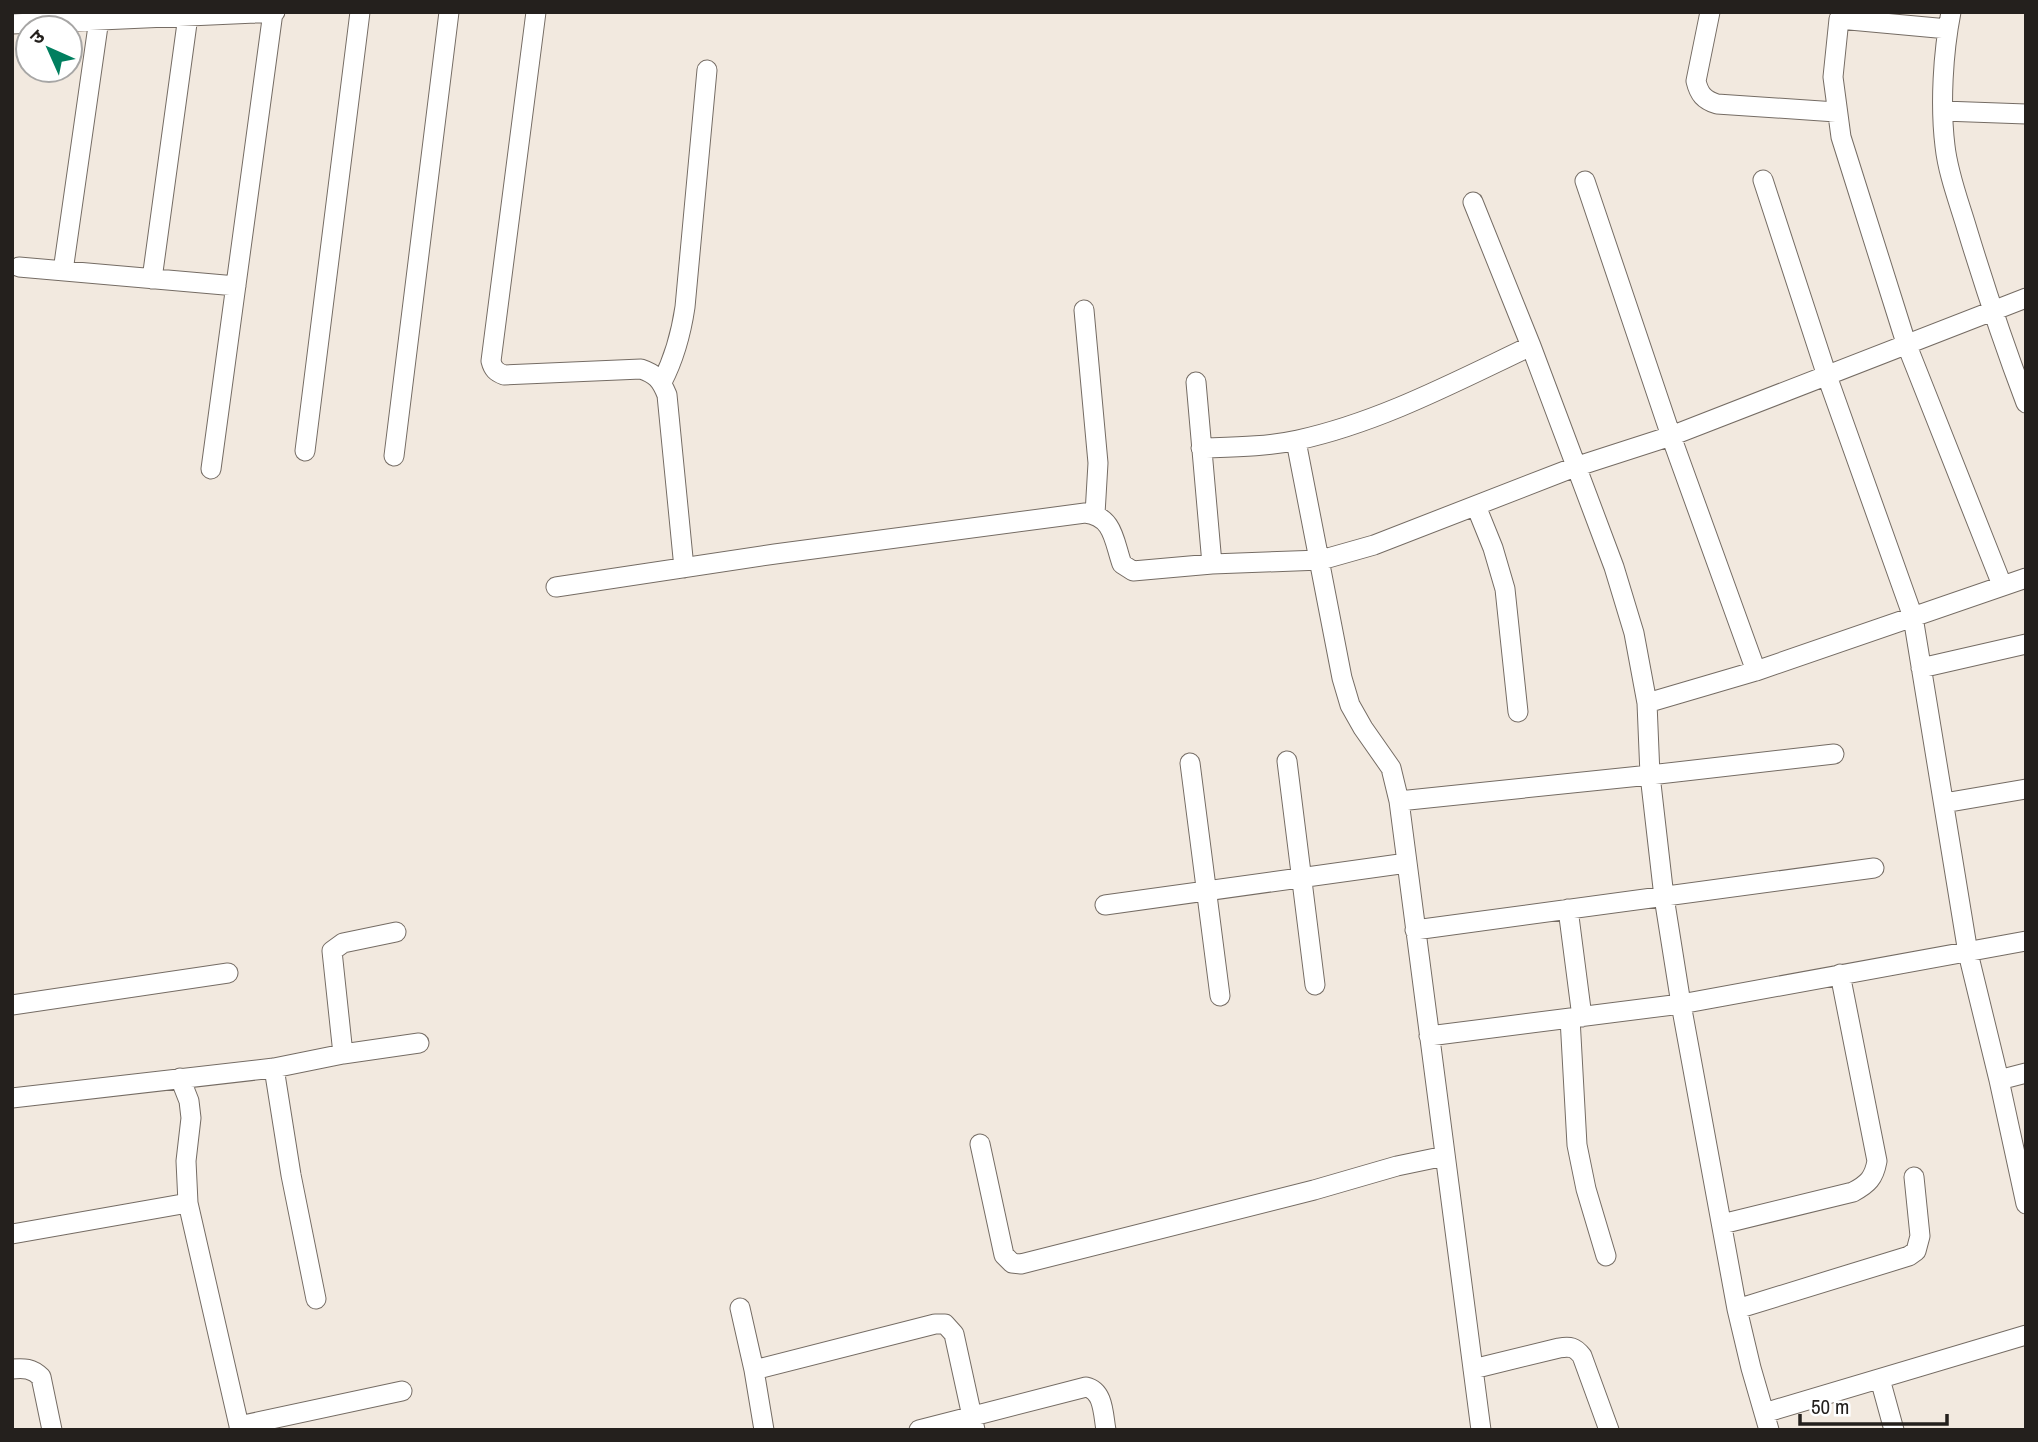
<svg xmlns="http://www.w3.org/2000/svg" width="2038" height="1442" viewBox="0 0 2038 1442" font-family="'Archivo Narrow','Noto Sans Devanagari',sans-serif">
<rect width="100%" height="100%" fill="#f2e9df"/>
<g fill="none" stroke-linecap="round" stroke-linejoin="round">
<defs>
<path id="minor" d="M536,12l-45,349c2,8 5,11 13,14l137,-6c15,5 20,11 26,26l17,173
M1710,12l-14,69c3,13 8,19 21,23l119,8
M1951,12c-8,41 -11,93 -6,134 3,28 14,56 22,83 18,59 37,116 59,174
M12,24l263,-12
M1948,29l-109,-10 -6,58 8,60 65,206 96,242
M1943,111l83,3
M1763,180l64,196 86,241 55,336 31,127 27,124
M1585,181l86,255 85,235
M1473,202l58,144 83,221 20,66 13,70 109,-32 270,-93
M19,267l217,19
M63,271l36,-252
M152,279l36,-263
M1084,310l14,153 -3,51
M662,382c13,-25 19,-48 23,-75l22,-237
M1196,382l16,182
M1296,441l46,237 8,27 13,23 28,40 8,33 82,629
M1201,448c32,-1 65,-1 97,-8 82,-18 157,-58 233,-94
M305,451l55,-439
M394,456l55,-444
M211,469l62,-457
M1476,506l17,42 12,41 13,123
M556,587l219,-33 310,-41c29,3 29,29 37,51l11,7 79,-7 109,-4 53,-15 201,-78 96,-31 355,-138
M1921,668l105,-24
M1287,761l28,224
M1190,763l30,233
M1399,801l251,-26 -3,-72
M1944,803l82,-14
M1105,905l302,-42
M1568,909l14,108
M1415,930l459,-62
M12,1005l216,-32
M1570,1018l7,127 9,44 20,67
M1429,1036l252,-32 345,-63
M343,1054l-11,-103 11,-8 53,-11
M274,1068l17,107 25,124
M180,1078l9,23 2,17 -5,43 2,42 52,227
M1999,1080l27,-7
M12,1098l262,-30 69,-14 76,-11
M980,1144l24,111 8,8 9,1 293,-74 83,-24 48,-10
M1722,1224l131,-32c15,-8 21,-14 24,-31l-37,-187
M12,1234l176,-31
M740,1308l14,62 10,60
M1737,1309l172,-53 7,-5 4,-15 -6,-59
M12,1369c12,-1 20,-1 29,8l11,53
M1473,1369l86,-21c11,-2 16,-1 23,8l27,74
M754,1370l181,-46h10l9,10 21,96
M1880,1379l14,51
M1764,1413l262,-78
M239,1426l163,-35
M919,1430l167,-43c18,4 17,27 20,43
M1769,1430l-18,-62 -14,-59 -56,-305 -17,-107 -14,-122 184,-21"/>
</defs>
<use href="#minor" stroke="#756c64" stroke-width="21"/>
<use href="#minor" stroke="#fff" stroke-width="19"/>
</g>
<rect width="2038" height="1442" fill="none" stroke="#24201d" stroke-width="28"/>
<g transform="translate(49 49) rotate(315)"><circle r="33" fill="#ffffff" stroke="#a7a6a5" stroke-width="2"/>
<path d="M0-5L12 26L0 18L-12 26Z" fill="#017f5f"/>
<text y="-10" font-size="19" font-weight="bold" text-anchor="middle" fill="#24201d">उ</text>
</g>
<path d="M1800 1414v10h147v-10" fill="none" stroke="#24201d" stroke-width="3.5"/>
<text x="1811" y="1414" font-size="21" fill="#24201d" stroke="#ffffff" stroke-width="5" paint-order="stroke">50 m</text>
</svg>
